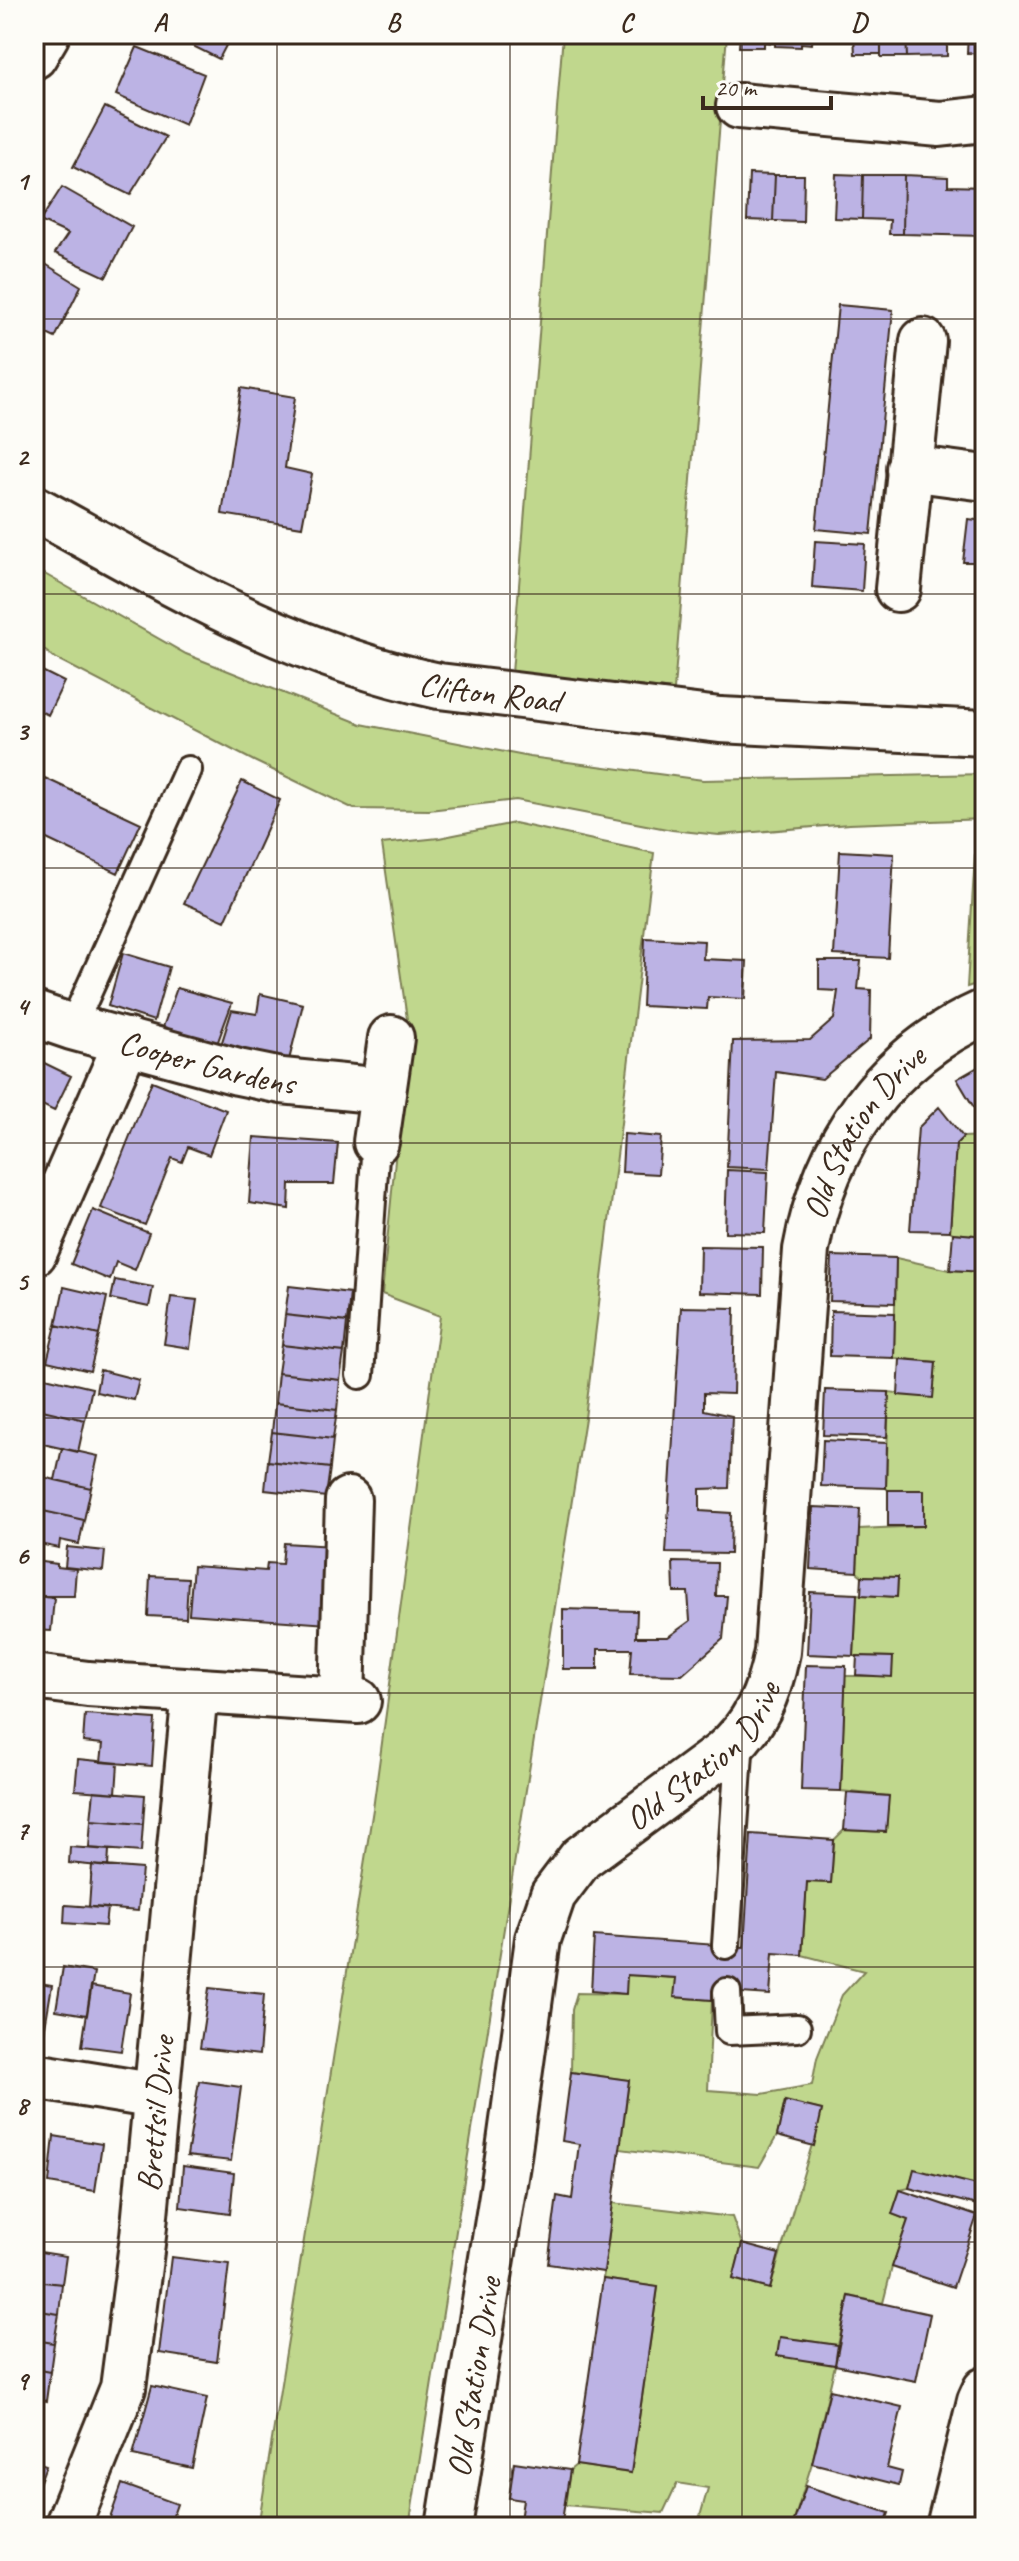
<svg xmlns="http://www.w3.org/2000/svg" width="1019" height="2561" viewBox="0 0 1019 2561" font-family="Caveat,sans-serif">
<rect width="100%" height="100%" fill="#fdfcf7"/>
<filter id="ink" filterUnits="userSpaceOnUse"><feTurbulence type="fractalNoise" baseFrequency=".0125" numOctaves="2"/><feDisplacementMap in="SourceGraphic" scale="16" xChannelSelector="R" yChannelSelector="G"/><feConvolveMatrix kernelMatrix="1 2 1 2 8 2 1 2 1" color-interpolation-filters="sRGB"/></filter>
<g filter="url(#ink)">
<path fill="#c0d78d" stroke="#7e8056" stroke-width="2" d="M563,34h164l-53,656 -162,-17z
M34,568l152,86 175,70 169,33 173,23 282,-6v45l-136,5 -130,11 -47,-5 -156,-30 -87,10 -75,-1 -100,-48 -201,-104 -19,-15z
M514,823l140,30 -69,565 -176,1109h-151l115,-718 67,-493 -58,-22 26,-268 -26,-182 57,-6z
M976,838h9v143l-18,6z
M985,1136v100l-32,-3 -3,-2 6,-87 7,-7z
M896,1258l54,12 35,2v880l-8,33 -63,-15 -5,18 -9,2 -8,24 16,6 -16,47 -9,36 -34,-7 -11,49 -58,-8 55,28 -23,98 -20,64h-95l11,-39 -31,-5 -14,30 -98,-8 5,-35 6,-5 55,8 27,-186 -55,-8 10,-76 119,14 10,27 -9,35 37,10 52,-179 -37,-8 -8,34 -18,31 -139,-18 9,-69 -58,-8 1,-62 5,-17 48,1 2,-19 49,3 -1,19 37,3 -4,90 54,4 50,-9 5,-27 25,-63 22,-24 -62,-16 5,-73 24,1 3,-43 10,-10 42,2 2,-36 -47,-5 4,-115h46l1,-19 -38,-1 3,-62 40,3 1,-19 -36,-2 -5,-4 2,-43 65,-3 -1,-36h-35l-2,-2 3,-96 43,5 4,-35 -42,-4z"/>
<path fill="#bcb3e4" stroke="#3b2a1e" stroke-width="2" d="M169,34h63l-13,25z
M740,34h35v9l-11,-1v5h-25z
M775,34h38l-1,10 -11,-1v4l-26,-1z
M854,34h27v20h-26z
M881,34h25l1,23h-26z
M906,34h41v22l-40,1z
M968,34h17v20l-18,-1z
M137,47l67,27 -19,51 -69,-30z
M105,107l61,30 -36,58 -57,-28z
M749,174l26,1 -2,46 -26,-1z
M836,174l27,1 -1,44 -28,-1z
M775,175h29l-1,47 -30,-1z
M863,175h41l-1,59h-14l1,-14 -28,-1z
M904,175l44,2v9l37,1v49l-82,-2z
M62,187l70,40 -26,50 -51,-24 13,-19 -28,-13z
M34,257l47,29 -26,52 -21,-10z
M838,305l55,5 -22,224 -55,-5z
M241,388l54,9 -10,71 27,6 -10,53 -80,-13z
M968,519l17,2v66h-6v-25h-16z
M815,541l50,3 -3,47 -50,-4z
M34,667l30,15 -16,33 -14,-7z
M34,773l107,50 -23,50 -84,-40z
M242,781l38,19 -55,121 -41,-18z
M840,851l54,3 -6,104 -54,-3z
M645,938l59,3 -1,18 44,2 -2,38 -37,-2 -1,12 -65,-3z
M123,953l46,14 -15,54 -46,-15z
M819,961h42l-3,28 13,1 -1,49 -48,40 -46,-7 -7,97 -42,-2 6,-126 77,-1 24,-21 4,-28 -19,-1z
M177,988l55,15 -15,41 -54,-17z
M260,994l43,10 -14,56 -68,-15 11,-35 25,4z
M34,1058l37,18 -17,35 -20,-10z
M985,1063v63l-28,-47z
M152,1081l74,29 -17,45 -21,-8 -6,15 -10,-4 -27,67 -44,-17z
M939,1107l24,30 -7,7 -6,87 -40,-1 8,-102z
M624,1134l37,3 -3,37 -36,-2z
M254,1137l84,6 -4,41h-44l-1,25 -40,-6z
M727,1170l41,2 -3,61 -40,-1z
M93,1210l56,23 -14,37 -19,-8 -6,18 -39,-16z
M953,1233l32,3v36l-35,-2z
M700,1246l63,1 -1,47 -63,-2z
M832,1256l64,2 -1,45 -65,-2z
M115,1280l38,7 -4,20 -38,-8z
M289,1286l61,7 -3,29 -62,-7z
M64,1287l43,10 -8,38 -43,-10z
M171,1297l26,3 -7,48 -26,-4z
M681,1307l54,1 -2,86 -29,-1v17l28,6 -3,72 -29,1v22l31,2 -1,41 -64,-1z
M831,1311l64,2 -1,45 -64,-2z
M285,1315l62,7 -3,30 -62,-7z
M56,1325l43,10 -9,36 -43,-10z
M282,1345l62,7 -4,28 -62,-7z
M900,1359l36,3 -3,36 -35,-3z
M100,1370l39,10 -5,20 -38,-8z
M278,1373l62,7 -3,30 -62,-7z
M37,1375l55,13 -7,32 -51,-12z
M825,1390l64,2 -2,45 -64,-2z
M275,1403l62,7 -4,29 -61,-7z
M34,1408l51,12 -7,32 -44,-10z
M272,1432l61,7 -3,29 -62,-7z
M823,1440l64,3 -1,45 -65,-2z
M62,1448l36,8 -7,32 -36,-8z
M268,1461l62,7 -4,29 -61,-7z
M34,1475l57,13 -7,32 -50,-11z
M888,1490h36v36h-36z
M813,1507l47,2 -3,63 -47,-3z
M34,1509l50,11 -5,24 -19,-4 -1,8 -25,-5z
M284,1543l49,3 -5,78 -139,-10 4,-48 73,5 1,-8 15,1z
M67,1547l38,4 -2,20 -38,-4z
M34,1561l23,3v3l19,2 -2,27h-40z
M673,1562l44,1 -1,33h11l-4,43 -41,36 -52,-1 2,-25h-34v20h-35v-60l74,2 -1,26h32l22,-16 -2,-29h-14z
M150,1576l38,2 -2,40 -38,-2z
M862,1576l36,1 -1,20 -36,-2z
M810,1592l47,2 -3,62 -47,-2z
M34,1596l20,2 -3,33 -17,-1z
M857,1656l36,1 -1,20 -36,-2z
M806,1665l40,1 -5,125 -40,-1z
M85,1714l70,5 -3,47 -51,-4 2,-18 -20,-2z
M78,1759l40,4 -2,30 -41,-3z
M94,1791l51,4 -2,29 -52,-4z
M847,1793l42,3 -3,36 -42,-2z
M91,1820l52,4 -2,28 -52,-4z
M751,1834l83,6 -3,43 -24,-1 -5,73 -29,-2 -3,42 -58,-4v9l-38,-3 2,-19 -49,-3 -1,19 -35,-3 3,-55 150,11z
M70,1847l39,3 -1,17 -39,-4z
M92,1865l50,4 -4,42 -49,-4z
M65,1905l42,3 -2,18 -41,-3z
M63,1967l31,5 -7,43 -31,-5z
M34,1982l18,3 -9,54 -9,-1z
M91,1986l39,7 -9,58 -39,-5z
M209,1988l55,6 -5,61 -59,-7z
M571,2072l58,8 -25,192 -56,-8 9,-68 15,3 7,-55 -17,-3z
M199,2081l42,6 -10,74 -44,-5z
M785,2101l37,9 -8,36 -37,-10z
M54,2136l48,8 -7,47 -46,-8z
M985,2152v55l-76,-19 5,-19 63,16z
M183,2166l51,7 -4,41 -50,-7z
M900,2190l77,26 -24,71 -61,-20 16,-47 -16,-6z
M742,2244l37,10 -9,35 -37,-10z
M34,2251l32,5 -4,28 -28,-3z
M171,2257l58,7 -12,98 -58,-9z
M603,2279l55,8 -27,186 -55,-8z
M34,2281l28,3 -3,30 -25,-4z
M849,2296l81,18 -14,67 -81,-16z
M34,2310l25,4 -5,29 -20,-3z
M780,2337l58,8 -3,20 -58,-9z
M34,2340l20,3 -4,29 -16,-3z
M34,2369l16,3 -4,29 -12,-2z
M152,2386l55,12 -15,70 -59,-13z
M830,2390l72,17 -15,61 15,4 -3,13 -87,-22z
M34,2461l12,4 -12,33z
M514,2462l56,8 -9,57h-42l4,-27 -14,-2z
M122,2484l55,20 -8,23h-62z
M806,2486l83,27 -5,14h-92z"/>
<g fill="none" stroke-linecap="round" stroke-linejoin="round">
<defs>
<path id="service" d="M72,1027l116,-257
M360,1375l16,-233
M726,1945l14,-207
M727,1992l2,39 68,-3"/>
<g id="minor">
<path d="M34,56l13,-22"/>
<path d="M739,106l201,18 45,-5"/>
<path d="M909,468l76,10"/>
<path d="M898,589l25,-248"/>
<path id="s1" d="M34,1014l38,13 166,45 44,9 101,10"/>
<path d="M376,1142l15,-104"/>
<path d="M34,1253l93,-212"/>
<path d="M34,1677l54,7 270,17"/>
<path d="M342,1699l6,-199"/>
<path d="M34,2076l123,20"/>
<path id="s2" d="M67,2527l56,-139 20,-152 52,-545"/>
<path id="s3" d="M449,2527l58,-363 31,-225 15,-44 28,-37 141,-104c33,-28 47,-60 55,-102l29,-402c19,-106 79,-194 179,-238"/>
<path d="M949,2527l31,-126 5,-11"/>
</g>
<g id="tertiary">
<path id="s4" d="M34,508c134,73 253,146 405,178l281,34 265,13"/>
</g>
</defs>
<use href="#service" stroke="#3b2a1e" stroke-width="32"/>
<use href="#minor" stroke="#3b2a1e" stroke-width="50"/>
<use href="#tertiary" stroke="#3b2a1e" stroke-width="50"/>
<use href="#service" stroke="#fdfcf7" stroke-width="26"/>
<use href="#minor" stroke="#fdfcf7" stroke-width="44"/>
<use href="#tertiary" stroke="#fdfcf7" stroke-width="44"/>
</g>
</g>
<path fill="none" stroke="#3b2a1e" stroke-width="2" stroke-opacity="0.55" d="M277,34v2493M510,34v2493M742,34v2493M34,319h951M34,594h951M34,868h951M34,1143h951M34,1418h951M34,1693h951M34,1967h951M34,2242h951"/>
<g text-anchor="middle" stroke-width="8" stroke-linejoin="round" paint-order="stroke">
<g font-size="34" fill="#3b2a1e" stroke="#fdfcf7">
<text dy="12" stroke="none"><textPath href="#s4" startOffset="496">Clifton Road</textPath></text>
<text dy="12" stroke="none"><textPath href="#s1" startOffset="180">Cooper Gardens</textPath></text>
<text dy="12" stroke="none"><textPath href="#s3" startOffset="1518">Old Station Drive</textPath></text>
<text dy="12" stroke="none"><textPath href="#s3" startOffset="848">Old Station Drive</textPath></text>
<text dy="12" stroke="none"><textPath href="#s2" startOffset="426">Brettsil Drive</textPath></text>
<text dy="12" stroke="none"><textPath href="#s3" startOffset="152">Old Station Drive</textPath></text>
</g>
</g>
<rect width="1019" height="2561" fill="none" stroke="#fdfcf7" stroke-width="88"/>
<path d="M703 96v12h128v-12" fill="none" stroke="#3b2a1e" stroke-width="4"/>
<text x="715" y="96" font-size="24" fill="#3b2a1e" stroke="#fdfcf7" stroke-width="6" paint-order="stroke">20 m</text>
<rect x="44" y="44" width="931" height="2473" fill="none" stroke="#3b2a1e" stroke-width="3"/>
<g font-size="26" text-anchor="middle" font-weight="bold" fill="#3b2a1e">
<text x="160" y="31">A</text>
<text x="393" y="31">B</text>
<text x="626" y="31">C</text>
<text x="859" y="31">D</text>
<text x="22" y="190">1</text>
<text x="22" y="465">2</text>
<text x="22" y="740">3</text>
<text x="22" y="1015">4</text>
<text x="22" y="1290">5</text>
<text x="22" y="1564">6</text>
<text x="22" y="1839">7</text>
<text x="22" y="2114">8</text>
<text x="22" y="2389">9</text>
</g>
</svg>
